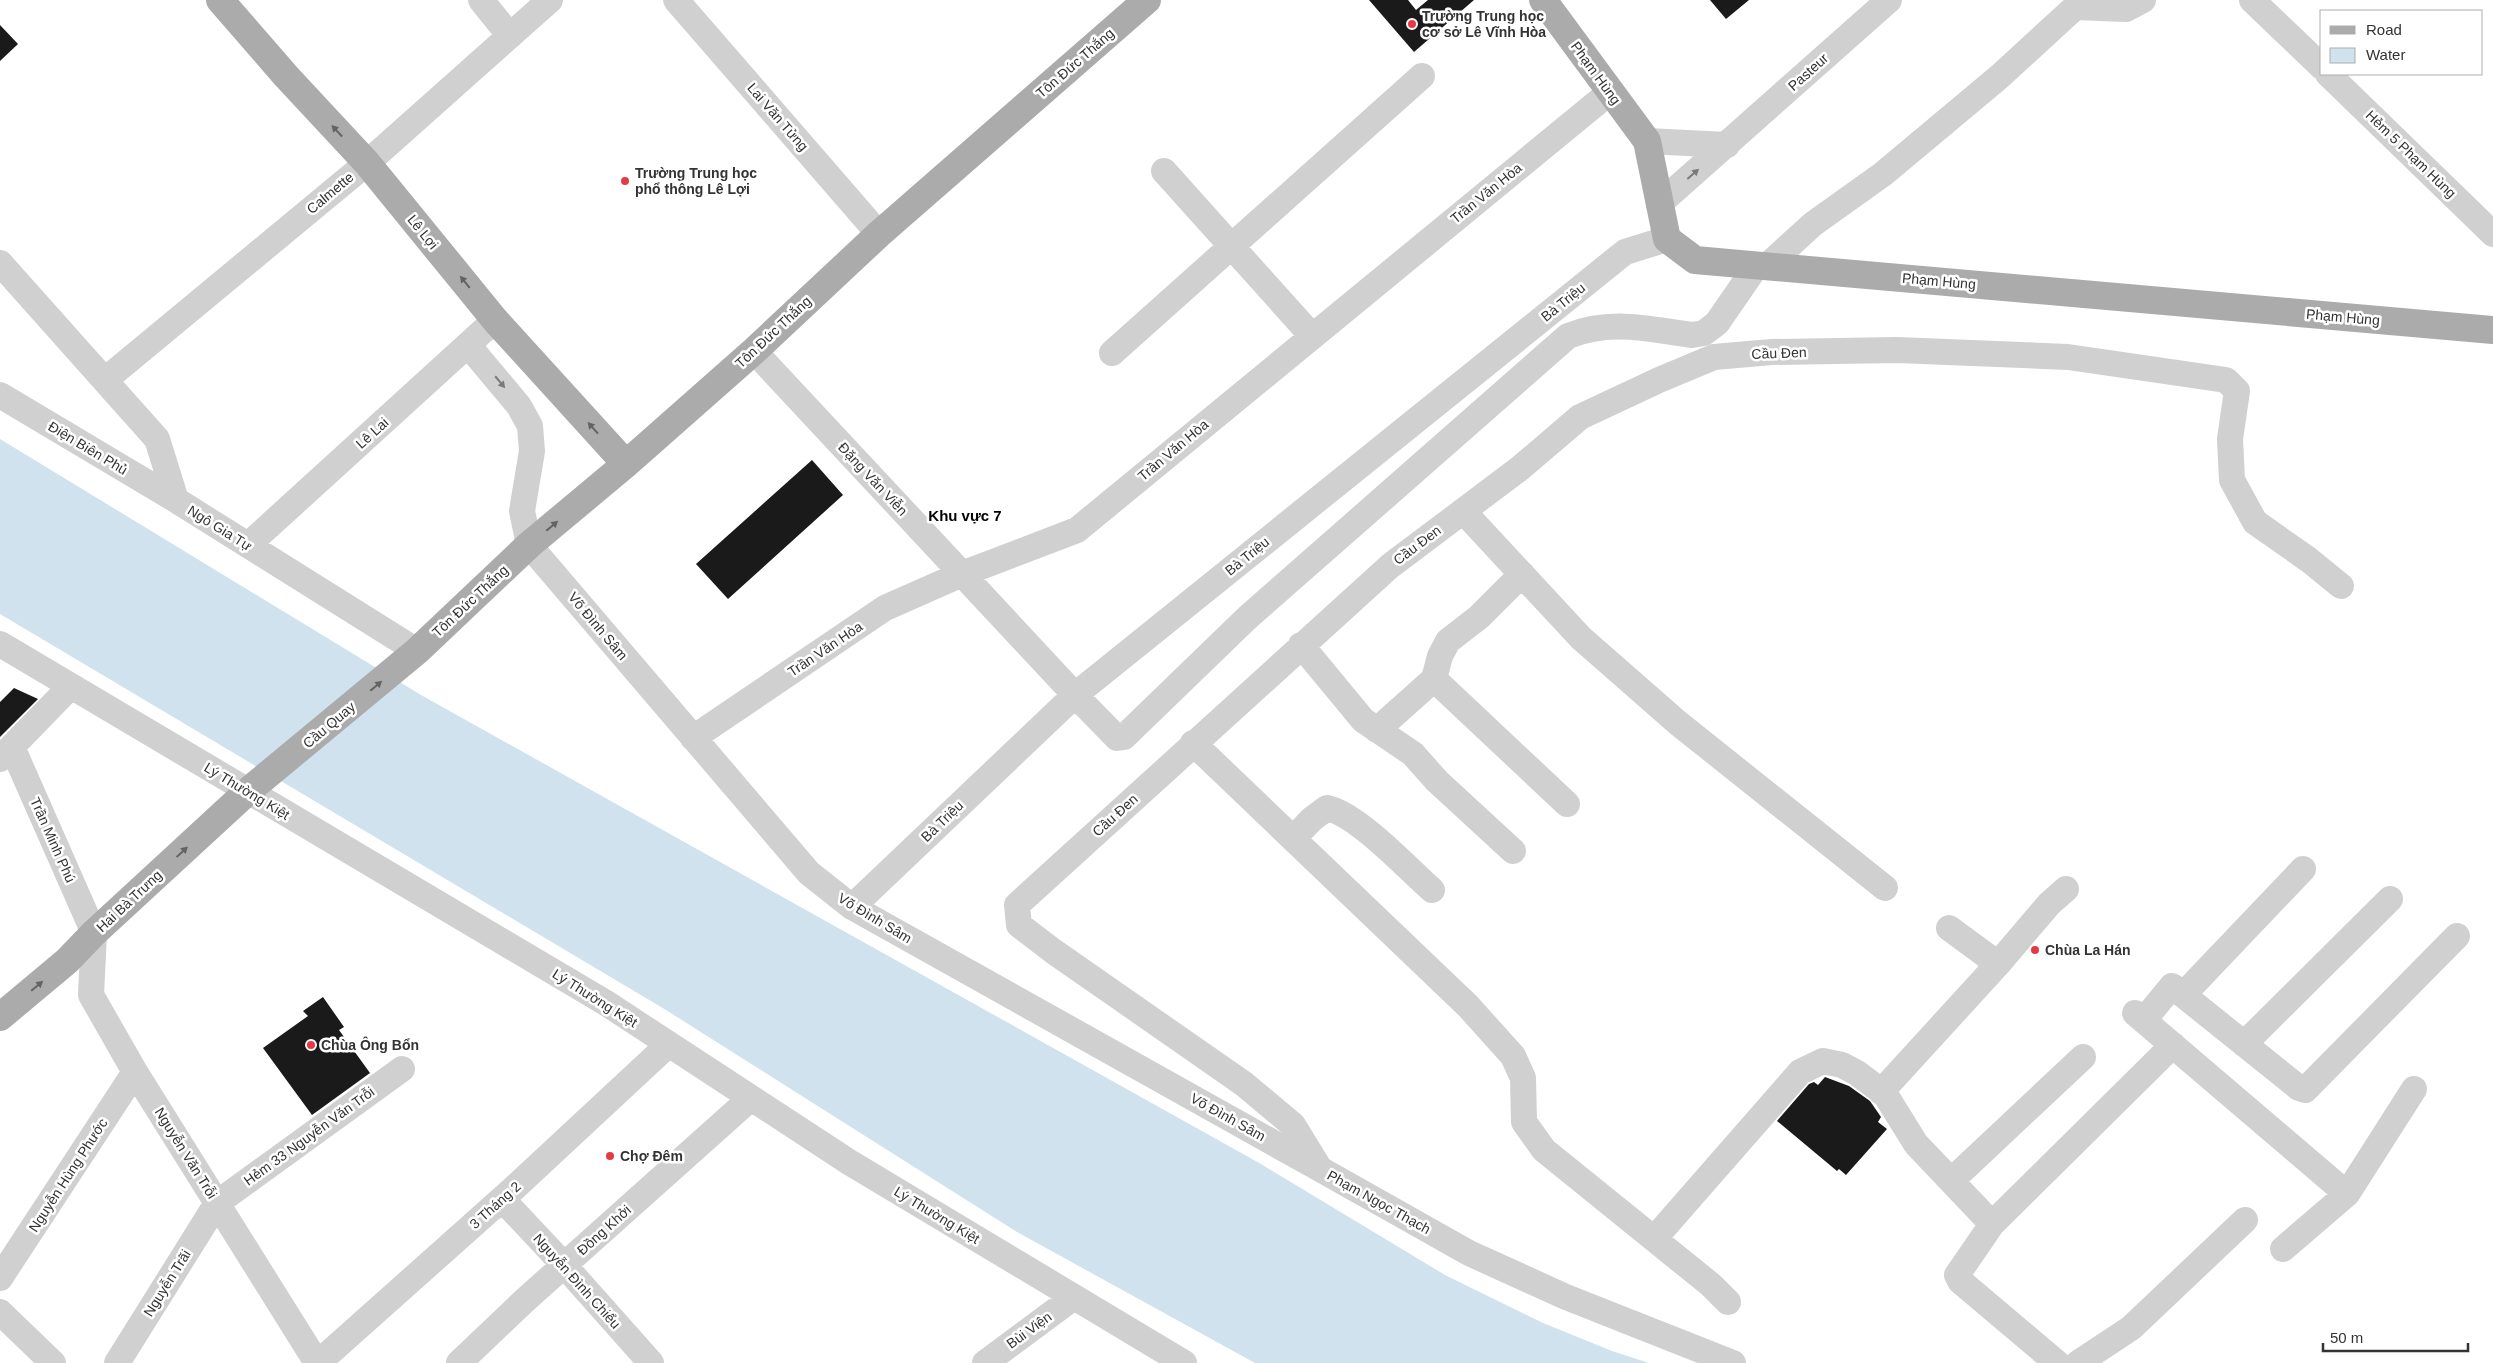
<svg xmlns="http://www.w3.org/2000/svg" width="2493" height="1363" viewBox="0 0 2493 1363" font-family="Helvetica,sans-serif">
<rect width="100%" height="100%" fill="#fff"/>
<path fill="#cfe2ee" d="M0,439l421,256 840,469 184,111 98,48 69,28 37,12h-394l-238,-131 -351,-222 -666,-396z"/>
<path fill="#1a1a1a" d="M1369,0h39l8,10 12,-10h46l-60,52z
M1710,0h39l-23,19z
M0,25l18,19 -18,17z
M812,460l31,35 -115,104 -32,-35z
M14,688l24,11 -38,38v-35z
M323,997l21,30 -5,3 31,43 -58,42 -49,-67 45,-32 -5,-5z
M1825,1077l24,9 21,15 11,16 -3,5 9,7 -41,46 -7,-6 -2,2 -60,-50 32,-37 5,-2 4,3z"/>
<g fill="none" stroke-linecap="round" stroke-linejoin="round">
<path stroke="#d0d0d0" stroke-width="26" d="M481,0l29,36
M676,0l203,234
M2252,0l70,67
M2075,7l51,2 17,-9
M2328,74l165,160
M1647,141l80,4
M1164,171l148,165
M1659,204l230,-204
M0,263l157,176 19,61
M1767,266l46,-42 70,-50 116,-97 84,-77
M468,345l51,61 11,20 2,25 -10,60 7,34 280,328 43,34 468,262
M754,351l321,344 42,43 7,-1 123,-119 321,-282c43,-17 79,-7 124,-1l12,-2 13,-10 40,-58
M1112,353l310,-277
M105,380l262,-217 183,-163
M0,395l176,105 241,151
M1463,511l118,127 97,85 207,165
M248,545l247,-225
M0,644l606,359 243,159 335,201
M1301,645l62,75 50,34 24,27 76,70
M1434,679l133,125
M1377,730l57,-51 6,-23 8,-15 31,-24 43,-43
M693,738l192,-130 77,-34 115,-44 533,-438
M1193,743l275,263 45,50 10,22 1,44 20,28 167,135 17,17
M12,747l82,186 -3,62 44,77 182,291
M0,759l71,-73
M1293,839l19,-20 15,-11c30,6 80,60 105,82
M852,907l223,-212 550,-443 42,-13
M1949,928l49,36
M2183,995l120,-126
M2135,1013l212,181
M2144,1020l28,-34 127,102 6,2 152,-154
M2244,1044l146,-145
M1881,1092l117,-128 51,-60 17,-15
M1951,1181l132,-124
M502,1199l62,66 87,98
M1654,1239l146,-167 23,-11 19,4 15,8 28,21 31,50 76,80
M2283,1249l64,-55 67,-105
M0,1278l135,-206
M0,1312l53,51
M117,1363l100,-160 185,-134
M318,1363l194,-173 157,-146
M459,1363l65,-62 227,-203
M985,1363l89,-66
M1733,1363l-167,-66 -97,-44 -149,-84 -27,-44 -49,-41 -191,-133 -34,-26 -2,-20 373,-339 129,-97 61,-52 79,-37 55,-23 58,-5 125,-2 171,7 158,23 11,11 -7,48 2,41 23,42 54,38 32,26
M2057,1363l-97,-82 -3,-6 35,-51 181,-179
M2078,1363l53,-35 114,-108"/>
<path stroke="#ababab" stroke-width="28" d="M220,0l66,76 81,87 128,157 131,144
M1543,0l104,141 20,98 28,21 798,70
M0,1017l67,-56 27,-28 154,-142 169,-140 112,-106 97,-81 128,-113 125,-117 268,-234"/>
</g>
<defs><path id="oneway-solid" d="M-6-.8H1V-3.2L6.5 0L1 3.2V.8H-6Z" transform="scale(1.25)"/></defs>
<g fill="#636363">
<use href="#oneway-solid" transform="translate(337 131) rotate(-133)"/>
<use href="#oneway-solid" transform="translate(465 282) rotate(-129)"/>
<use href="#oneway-solid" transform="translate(593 428) rotate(-132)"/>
<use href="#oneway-solid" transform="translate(552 526) rotate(-40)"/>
<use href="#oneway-solid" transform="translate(376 686) rotate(-40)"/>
<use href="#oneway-solid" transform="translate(182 852) rotate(-43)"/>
<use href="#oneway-solid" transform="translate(37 986) rotate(-40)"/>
</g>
<g fill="#7a7a7a">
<use href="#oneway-solid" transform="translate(1693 174) rotate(-41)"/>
<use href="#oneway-solid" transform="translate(500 382) rotate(50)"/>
</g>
<g fill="#e63946" stroke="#fff" stroke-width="2">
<circle cx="1412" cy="24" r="5"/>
<circle cx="625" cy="181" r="5"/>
<circle cx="2035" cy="950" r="5"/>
<circle cx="311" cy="1045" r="5"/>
<circle cx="610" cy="1156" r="5"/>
</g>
<g text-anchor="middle" stroke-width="5" stroke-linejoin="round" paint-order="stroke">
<g font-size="14" font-weight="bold" fill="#333" stroke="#fff" text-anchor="start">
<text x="1422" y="21">Trường Trung học<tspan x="1422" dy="16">cơ sở Lê Vĩnh Hòa</tspan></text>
<text x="635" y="178">Trường Trung học<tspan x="635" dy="16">phổ thông Lê Lợi</tspan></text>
<text x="2045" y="955">Chùa La Hán</text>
<text x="321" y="1050">Chùa Ông Bổn</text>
<text x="620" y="1161">Chợ Đêm</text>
</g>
<g font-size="14" fill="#333" stroke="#fff">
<text transform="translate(1075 63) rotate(-41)" y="5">Tôn Đức Thắng</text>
<text transform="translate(1808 72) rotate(-42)" y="5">Pasteur</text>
<text transform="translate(1596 73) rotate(54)" y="5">Phạm Hùng</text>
<text transform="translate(778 117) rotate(49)" y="5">Lai Văn Tửng</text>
<text transform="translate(2411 154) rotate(44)" y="5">Hẻm 5 Phạm Hùng</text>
<text transform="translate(330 193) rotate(-40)" y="5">Calmette</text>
<text transform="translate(1486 193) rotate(-39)" y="5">Trần Văn Hòa</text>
<text transform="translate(423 232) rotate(51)" y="5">Lê Lợi</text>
<text transform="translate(1939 281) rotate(5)" y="5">Phạm Hùng</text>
<text transform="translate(1563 302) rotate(-39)" y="5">Bà Triệu</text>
<text transform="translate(2343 317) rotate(5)" y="5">Phạm Hùng</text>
<text transform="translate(773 332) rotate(-43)" y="5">Tôn Đức Thắng</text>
<text transform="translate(1779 353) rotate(-2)" y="5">Cầu Đen</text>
<text transform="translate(372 433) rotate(-42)" y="5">Lê Lai</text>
<text transform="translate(88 448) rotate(31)" y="5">Điện Biên Phủ</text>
<text transform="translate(1173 450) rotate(-40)" y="5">Trần Văn Hòa</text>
<text transform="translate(873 479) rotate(47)" y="5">Đặng Văn Viễn</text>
<text transform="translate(220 528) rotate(32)" y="5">Ngô Gia Tự</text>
<text transform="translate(1417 545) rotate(-37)" y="5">Cầu Đen</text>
<text transform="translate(1247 556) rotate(-39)" y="5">Bà Triệu</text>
<text transform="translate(470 601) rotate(-43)" y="5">Tôn Đức Thắng</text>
<text transform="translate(598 626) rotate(50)" y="5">Võ Đình Sâm</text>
<text transform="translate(825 649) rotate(-34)" y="5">Trần Văn Hòa</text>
<text transform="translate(329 725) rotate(-40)" y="5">Cầu Quay</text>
<text transform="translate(247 791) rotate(31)" y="5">Lý Thường Kiệt</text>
<text transform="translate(1115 815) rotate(-42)" y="5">Cầu Đen</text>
<text transform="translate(942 821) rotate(-44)" y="5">Bà Triệu</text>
<text transform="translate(53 840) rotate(66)" y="5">Trần Minh Phú</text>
<text transform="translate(129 901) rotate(-43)" y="5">Hai Bà Trưng</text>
<text transform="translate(875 918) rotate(31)" y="5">Võ Đình Sâm</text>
<text transform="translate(595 998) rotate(32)" y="5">Lý Thường Kiệt</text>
<text transform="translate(1228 1117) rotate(29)" y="5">Võ Đình Sâm</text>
<text transform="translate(309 1136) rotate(-36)" y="5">Hẻm 33 Nguyễn Văn Trỗi</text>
<text transform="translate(186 1153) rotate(58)" y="5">Nguyễn Văn Trỗi</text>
<text transform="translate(68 1175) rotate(-57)" y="5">Nguyễn Hùng Phước</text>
<text transform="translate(1379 1202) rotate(29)" y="5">Phạm Ngọc Thạch</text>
<text transform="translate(495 1205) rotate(-42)" y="5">3 Tháng 2</text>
<text transform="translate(937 1215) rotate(31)" y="5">Lý Thường Kiệt</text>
<text transform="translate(604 1230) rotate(-42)" y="5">Đồng Khởi</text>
<text transform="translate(577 1281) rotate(48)" y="5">Nguyễn Đình Chiểu</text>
<text transform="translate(167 1283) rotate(-58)" y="5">Nguyễn Trãi</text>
<text transform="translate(1029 1330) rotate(-36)" y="5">Bùi Viện</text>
</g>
<g font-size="15" font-weight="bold" fill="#000" stroke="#fff">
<text x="965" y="521">Khu vực 7</text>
</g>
</g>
<rect x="2320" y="10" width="162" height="65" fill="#ffffff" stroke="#adadad"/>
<rect x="2330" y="26" width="25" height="8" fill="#ababab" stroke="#adadad"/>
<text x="2366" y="35" font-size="15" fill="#333333">Road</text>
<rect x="2330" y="48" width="25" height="15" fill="#cfe2ee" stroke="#adadad"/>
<text x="2366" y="60" font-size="15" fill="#333333">Water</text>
<path d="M2323 1343v8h145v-8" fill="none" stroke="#333333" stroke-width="2.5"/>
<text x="2330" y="1343" font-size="15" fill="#333333" stroke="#ffffff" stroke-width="4" paint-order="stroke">50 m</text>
</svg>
